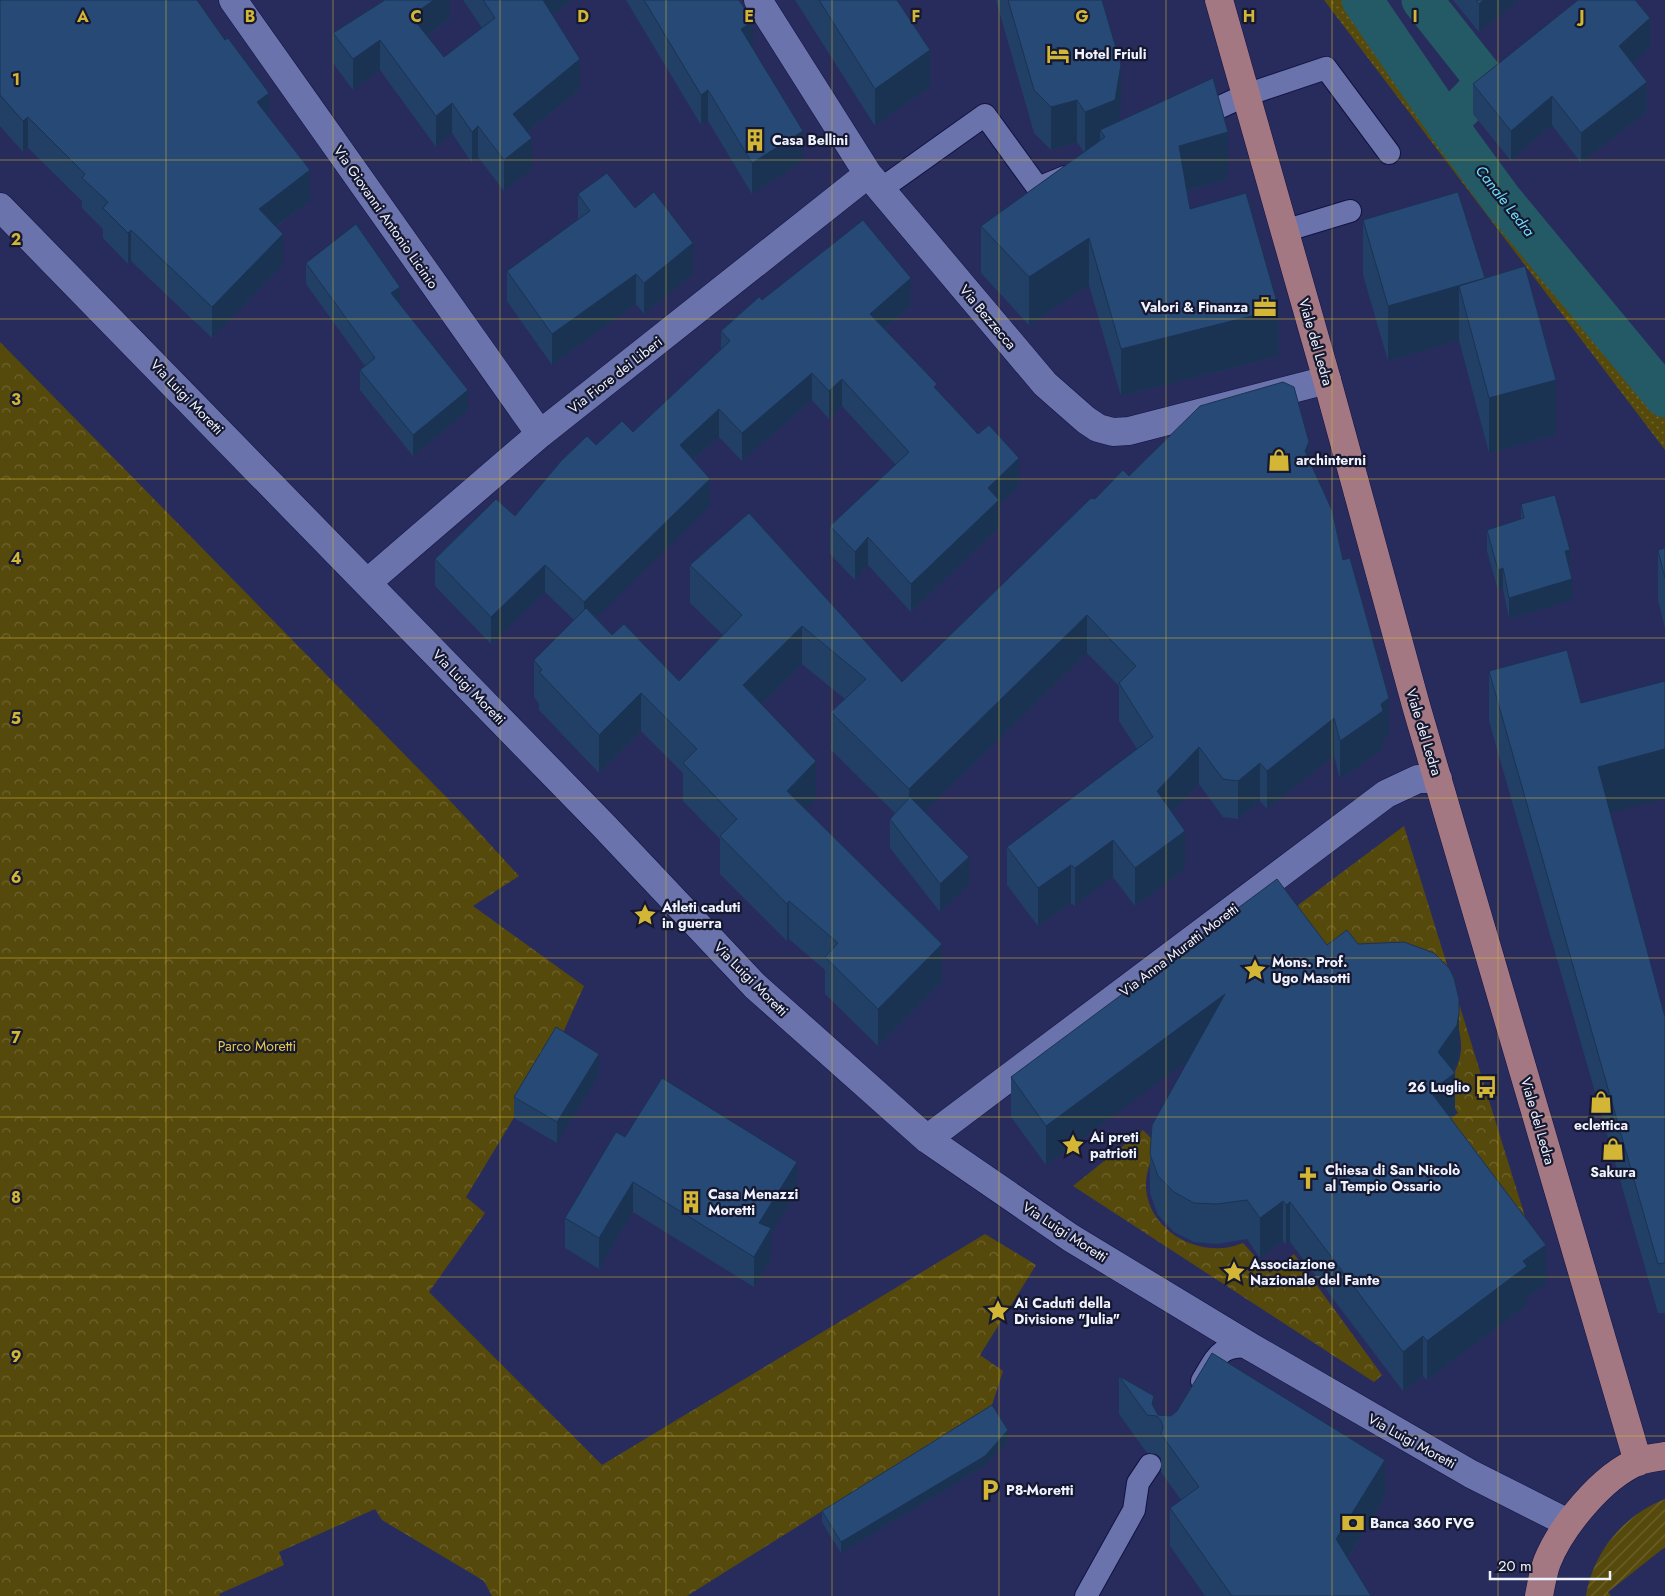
<svg xmlns="http://www.w3.org/2000/svg" width="1665" height="1596" viewBox="0 0 1665 1596" font-family="Jost,sans-serif">
<defs>
<pattern id="grass-dots" width="8" height="8" patternUnits="userSpaceOnUse" patternTransform="scale(1.25)"><rect width="8" height="8" fill="#56490c"/><path d="M2 2h.1M6 6h.1" fill="none" stroke="#6f6430" stroke-width="1.8" stroke-linecap="round"/></pattern>
<pattern id="park-crowns" width="20" height="18" patternUnits="userSpaceOnUse" patternTransform="scale(1.25)"><rect width="20" height="18" fill="#56490c"/><path d="M2 6a3 3 0 1 1 6 0M12 15a3 3 0 1 1 6 0" fill="none" stroke="#6f6430"/></pattern>
<pattern id="garden-furrows" width="10" height="10" patternUnits="userSpaceOnUse" patternTransform="scale(1.25)"><rect width="10" height="10" fill="#56490c"/><path d="M-1 1l2-2M0 10L10 0M9 11l2-2" fill="none" stroke="#6f6430"/></pattern>
</defs>
<rect width="100%" height="100%" fill="#282c5d"/>
<path fill="url(#grass-dots)" d="M1324,0h20l97,129 224,275v46z"/>
<path fill="url(#park-crowns)" d="M0,342l455,464 64,70 -46,30 111,80 -28,62 -90,149 19,16 -56,79 173,173 383,-231 51,31 -56,90 23,16 -13,40 -171,102 -132,83h-195l-8,-15 -102,-61 -7,-11 -96,43 5,13 -65,29 1,2h-220z
M1404,826l136,439 -102,-136 20,-16 -14,-23c17,-25 22,-41 12,-71l-132,-68 -31,-42z
M1143,1130l15,15c-7,15 -13,28 -12,44 4,45 58,71 97,54l27,30 24,-19 88,121 -8,7 -301,-196z"/>
<path fill="url(#garden-furrows)" d="M1665,1499v48l-57,45 3,4h-25c7,-44 38,-81 79,-97z"/>
<g fill="none" stroke-linecap="round" stroke-linejoin="round">
<path stroke="#245966" stroke-width="41" d="M1362,0l88,129
M1422,0l61,77 -3,12 -29,30 -1,10 52,71 163,197"/>
<defs>
<path id="service" d="M1192,120l54,-25 80,-27 63,85
M881,189l104,-74 53,73 27,-11
M1284,231l66,-20
M1202,1381c15,-24 17,-37 49,-34
M1086,1596l48,-86 4,-27 12,-18"/>
<path id="minor" d="M233,0l307,434
M758,0l110,174 177,210 41,36 12,8 15,4 16,-1 198,-51
M0,207l605,620 150,159 172,153 144,99 180,109 220,127 97,49
M368,582l172,-148 328,-260
M927,1139l459,-345 32,-15h20"/>
<path id="primary" d="M1219,0l108,380 90,329 221,753
M1539,1596c2,-11 4,-23 8,-34 14,-35 55,-86 92,-101 8,-3 18,-4 26,-5"/>
</defs>
<use href="#service" stroke="#121241" stroke-width="24"/>
<use href="#minor" stroke="#121241" stroke-width="29"/>
<use href="#primary" stroke="#121241" stroke-width="29"/>
<use href="#service" stroke="#6a73ab" stroke-width="22"/>
<use href="#minor" stroke="#6a73ab" stroke-width="28"/>
<use href="#primary" stroke="#a47882" stroke-width="28"/>
</g>
<path fill="#223f65" d="M0,0l269,117 41,84 -34,26 7,38 -71,73 -81,-77 -3,3 -25,-26v-9l-21,-21v-7l-54,-53 -5,4 -23,-26z
M450,0v19l-23,17 17,21 38,-29 -19,-28h110l-21,15 28,74 -52,43 4,37 -28,22 -26,-34 -6,6 -20,-30 -16,14 -56,-77 -27,20 -20,-27v-30z
M626,0h113l14,48 50,113 -51,33 -44,-73 -7,4z
M795,0h102l33,87 -55,39z
M996,0h106l19,107 -3,14 110,58 -41,12 3,18 89,147 -158,40 -32,-111 -60,40 -48,-52v-47l103,-74 -7,-10 -26,8 -17,-17z
M1453,0h66l-40,32z
M1650,48l-18,15 15,49 -66,51 -29,-38 -41,36 -38,-47v-30z
M578,194l57,14 58,66 -49,40 -8,-10 -84,61 -45,-64v-30l71,-51z
M1363,220l122,58 71,157 -67,18 -30,-113 -71,21 -25,-86z
M306,263l94,42 68,106 -55,45 -53,-66v-20l5,-4 -59,-82z
M762,300l149,5 -26,24 134,157 -20,19v23l-88,84 -43,-47 -13,15 -25,-26v-28l66,-61 -54,-59 -13,13 -17,-19 -70,61 -23,-24 -25,23 16,46 -114,112 16,17 67,46 44,-46 -33,-32v-38l59,-52 153,169 193,-183 34,-23 180,-15 34,99 46,176 -6,4v9l-43,30 -6,-23 -67,53 -7,-8 -22,18 -15,-2 -24,-33 -27,29 13,56 -50,37 -22,-29 -38,29 -4,-3 -33,23 -31,-41v-38l130,-98 -18,-28v-35l-32,-33 -163,159 45,73 -29,27 -50,-64v-29l5,-6 -64,-63v-38l14,-13 -43,-35 -40,40 54,95 -11,10 137,173 -64,64 -53,-52v-24l-36,-31 -2,2 -67,-67v-35l-37,-38v-28l-42,-42 -42,42 -60,-63v-6l-5,-7v-37l40,-40 -29,-28 -54,52 -56,-58v-27l80,-43 81,-71 37,-13 88,-82v-19z
M1521,504l49,67 2,29 -63,19 -6,-30 -5,1 -11,-39v-21l34,-11z
M1665,548v80l-7,-28v-50z
M1489,671l92,32 84,314v296h-7l-169,-592z
M1358,944l101,109 -2,11 -4,7 2,42 -6,4 97,167 -19,14v7l-100,75 -4,-4 -20,15 -113,-149 -4,3 -3,-4 -23,17 -13,-19 -30,5 -23,-2 -20,-10 -16,-17 -8,-22v-39l37,-93 -141,104 -35,-48v-40l316,-132z
M599,1075l-42,68 -43,-25v-21z
M625,1137l172,55 -26,42v25l-17,28 -121,-75 -34,57 -34,-21v-30z
M1119,1376l35,33 4,6 227,82 -37,61 23,38h-166l-35,-50v-38l11,-8 -20,-28v-14l-4,-4 -10,-1 -28,-39z
M1008,1441l-23,25 -144,87 -19,-31v-11z"/>
<path fill="#1b3353" d="M434,0h16v19l-39,28v-31z
M539,0h34l-34,24z
M1484,0h35l-40,32v-28z
M1650,18v30l-31,28v-30z
M753,21v31l-12,-23z
M380,40v30l-27,20v-31z
M930,50v37l-55,39v-37z
M580,59v30l-67,55v-30z
M1121,65v42l-6,35 -10,-5 -5,-7v18l-15,7v-43z
M1647,82v30l-66,51v-30z
M708,90v31l-7,4v-30z
M269,93v31l-12,-22z
M1552,96v29l-41,36v-30z
M1077,100v42l-26,8v-43z
M452,103v30l-16,14v-31z
M28,117v31l-5,4v-31z
M478,126v31l-6,6v-31z
M803,131v30l-51,33v-31z
M1228,132v47l-49,14v-47z
M532,138v31l-28,22v-31z
M310,170v31l-51,38v-30z
M131,230v31l-3,3v-31z
M283,234v31l-71,73v-31z
M1089,238v47l-60,40v-48z
M693,243v31l-49,40v-31z
M636,274v30l-84,61v-31z
M911,278v27l-41,37v-28z
M1485,278l-26,8v54l-71,21v-55z
M400,287v21l-9,-15z
M1279,309v47l-158,40v-47z
M812,373v27l-70,61v-28z
M842,379v27l-13,13v-28z
M1556,380v55l-67,18v-55z
M468,390v21l-55,45v-21z
M719,409v28l-39,35v-27z
M1309,442v38l-4,-29z
M1019,458v28l-20,19v23l-88,84v-28l77,-96z
M710,479v27l-126,124v-28z
M868,537v28l-13,15v-28z
M1570,550v21l-5,-20z
M545,565v27l-54,52v-27z
M1503,568v21l-5,1v-20z
M1572,579v21l-63,19v-21z
M1087,615v38l-178,174v-38z
M802,626v38l-59,59v-38z
M641,693v38l-42,42v-38z
M1389,698v38l-6,4v9l-43,30v-38l41,-37z
M1334,718v38l-67,53v-38z
M1199,747v37l-42,45v-38z
M1665,749v50l-67,17v-49z
M816,761v38l-29,30v-38z
M1260,763v38l-22,18v-38z
M1185,831v38l-50,37v-38z
M1113,840v37l-38,29v-38z
M969,857v28l-29,27v-28z
M1071,865v38l-33,23v-38z
M789,901v38l-2,2v-37z
M942,944v38l-64,64v-37z
M1225,994v40l-179,131v-39z
M1459,1013v40l-2,11 -10,15 8,-6v40l-17,12 -5,-30 5,-43z
M599,1054v21l-42,68v-21z
M797,1162v30l-26,42v25l-17,28v-30l5,-34z
M633,1182v30l-34,57v-31z
M1283,1201v40l-23,17v-40z
M1290,1202v40l-4,3v-40z
M1546,1245v39l-19,14v7l-100,75v-39l96,-80z
M1423,1336v40l-20,15v-39z
M1154,1396v20l-2,-12z
M1008,1430v11l-23,25 -144,87v-11z
M1385,1460v37l-49,80v-38z"/>
<path fill="#274976" stroke="#1b3353" d="M0,0h197l28,40 3,-2 41,55 -12,9 53,68 -51,39 24,25 -71,73 -81,-77 -3,3 -25,-25 5,-6 -26,-24 3,-4 -57,-57 -5,4 -23,-26z
M385,0h49l-23,16 33,41 51,-39 -12,-18h60l37,59 -67,55 19,24 -28,22 -26,-34 -6,6 -20,-29 -16,13 -56,-76 -27,19 -20,-26z
M644,0h95l14,21 -12,8 62,102 -51,32 -44,-73 -7,5z
M819,0h78l33,50 -55,39z
M1008,0h94l19,65 -6,35 -30,12 -8,-12 -26,7 -17,-17z
M1476,0h8l-5,4z
M1578,0h57l15,18 -31,28 28,36 -66,51 -29,-37 -41,35 -38,-47z
M1213,78l15,54 -49,14 11,63 56,-16 33,116 -158,40 -32,-111 -60,39 -48,-51 124,-89 -5,-7z
M607,173l28,35 19,-16 39,51 -49,40 -8,-9 -84,60 -45,-63 83,-60 -12,-17z
M1458,192l27,86 -97,28 -25,-86z
M863,220l48,58 -41,36 67,70 -3,3 44,47 11,-9 30,33 -31,30 11,12 -88,84 -43,-47 -13,15 -25,-26 79,-74 -67,-73 -13,12 -17,-18 -70,60 -23,-24 -39,36 30,34 -126,123 -39,-37 -54,52 -56,-58 61,-60 19,17 46,-55 26,-25 9,9 26,-24 11,11 97,-91 -9,-10 38,-34 3,3z
M356,224l44,63 -9,6 77,97 -55,45 -53,-65 15,-12 -69,-95z
M1525,266l31,114 -67,18 -30,-112z
M1283,382l11,5 15,55 -4,9 27,59 11,50 7,-2 39,140 -8,6 2,7 -43,30 -6,-23 -67,53 -7,-8 -22,18 -15,-2 -24,-32 -42,44 28,40 -50,37 -22,-28 -38,28 -4,-3 -33,23 -31,-41 146,-110 -34,-54 17,-17 -49,-51 -178,174 -78,-77 35,-33 -64,-53 -59,59 73,76 -29,30 155,153 -64,65 -53,-52 13,-14 -49,-42 -2,3 -67,-68 17,-17 -54,-56 14,-14 -56,-56 -42,42 -60,-63 3,-2 -8,-10 52,-52 26,27 12,-11 55,57 63,-66 -52,-50 59,-52 153,169 189,-184 4,1 28,-29 6,6 71,-70z
M1555,495l15,55 -5,1 7,28 -63,19 -6,-30 -5,2 -11,-40 37,-12 -3,-14z
M1665,548v30l-7,-28z
M1567,650l14,53 84,-22v68l-67,18 67,250v246l-7,1 -169,-593z
M910,797l59,60 -29,27 -50,-65z
M1277,879l50,66 20,-15 11,14 46,-2 30,11 15,15 5,10 5,21v14l-2,12 -19,27 17,21 -20,15 3,4 -5,3 113,150 -23,16 4,5 -100,75 -4,-5 -20,16 -113,-150 -4,3 -3,-4 -23,17 -13,-18 -30,4 -23,-1 -20,-11 -16,-16 -8,-22 2,-29 73,-131 -179,132 -35,-49z
M556,1027l43,27 -42,68 -43,-25z
M662,1078l135,84 -38,61 12,5 -17,29 -121,-75 -34,56 -34,-20 51,-86 9,5z
M1212,1353l173,107 -49,79 35,57h-139l-62,-88 29,-21 -38,-53 2,-7 -2,-6 -4,-5 -10,-1 -28,-39 35,20 -2,8 6,11 13,1 6,-5z
M992,1405l16,25 -23,26 -144,86 -19,-31z"/>
<path fill="none" stroke="#d3b635" stroke-width="1" stroke-opacity="0.55" d="M166,0v1596M333,0v1596M500,0v1596M666,0v1596M832,0v1596M999,0v1596M1166,0v1596M1332,0v1596M1498,0v1596M0,160h1665M0,319h1665M0,479h1665M0,638h1665M0,798h1665M0,958h1665M0,1117h1665M0,1277h1665M0,1436h1665"/>
<defs>
<symbol id="hotel-bare" viewBox="-9 -9 18 18"><path d="M-6-4.5h1.5V1H6V5H4.5V3h-9V5H-6ZM-4 0a1.8 1.8 0 1 1 3.6 0ZM.5 0V-2.5h3Q6-2.5 6 0Z" fill="#d3b635" stroke="#15182e" stroke-width="2.5" paint-order="stroke"/></symbol>
<symbol id="building-bare" viewBox="-9 -9 18 18"><path d="M-4-6H4V6H1V3H-1V6H-4ZM-2.5-4.3h1.7v1.8h-1.7ZM.8-4.3h1.7v1.8H.8ZM-2.5-1h1.7V.8h-1.7ZM.8-1h1.7V.8H.8Z" fill="#d3b635" stroke="#15182e" stroke-width="2.5" paint-order="stroke"/></symbol>
<symbol id="office-bare" viewBox="-9 -9 18 18"><path d="M-6-3h4V-5.5h4V-3h4V5H-6ZM-1-4.5V-3h2v-1.5ZM-6 0V1H6V0Z" fill="#d3b635" stroke="#15182e" stroke-width="2.5" paint-order="stroke"/></symbol>
<symbol id="shop-bare" viewBox="-9 -9 18 18"><path d="M-5-2.5h2.3a2.7 3.5 0 0 1 5.4 0H5L5.5 6h-11ZM-1.5-2.5h3a1.5 2.3 0 0 0-3 0Z" fill="#d3b635" stroke="#15182e" stroke-width="2.5" paint-order="stroke"/></symbol>
<symbol id="sight-bare" viewBox="-9 -9 18 18"><path d="M0-6L1.8-2.2L6-1.7L2.9 1.2L3.7 5.4L0 3.3L-3.7 5.4L-2.9 1.2L-6-1.7L-1.8-2.2Z" fill="#d3b635" stroke="#15182e" stroke-width="2.5" paint-order="stroke"/></symbol>
<symbol id="bus-bare" viewBox="-9 -9 18 18"><path d="M-5-6H5V4H4V6H2V4H-2V6H-4V4H-5ZM-3.5-4V0h7V-4ZM-3.5 1.2v1.5H-2V1.2ZM2 1.2v1.5H3.5V1.2Z" fill="#d3b635" stroke="#15182e" stroke-width="2.5" paint-order="stroke"/></symbol>
<symbol id="church-bare" viewBox="-9 -9 18 18"><path d="M-1.2-6h2.4v3.5h3.3v2.4h-3.3V6h-2.4V-.1h-3.3v-2.4h3.3Z" fill="#d3b635" stroke="#15182e" stroke-width="2.5" paint-order="stroke"/></symbol>
<symbol id="parking-bare" viewBox="-9 -9 18 18"><path d="M-3.5-5.5H1a3.5 3.5 0 0 1 0 7H-1V5.5H-3.5ZM-1-3.4V-.6H.8a1.4 1.4 0 0 0 0-2.8Z" fill="#d3b635" stroke="#15182e" stroke-width="2.5" paint-order="stroke"/></symbol>
<symbol id="bank-bare" viewBox="-9 -9 18 18"><path d="M-6-4H6V4H-6ZM0-2.3a2.3 2.3 0 1 0 0 4.6a2.3 2.3 0 1 0 0-4.6Z" fill="#d3b635" stroke="#15182e" stroke-width="2.5" paint-order="stroke"/></symbol>
</defs>
<g fill-rule="evenodd">
<use href="#hotel-bare" x="1042" y="38" width="32" height="32"/>
<use href="#building-bare" x="739" y="124" width="32" height="32"/>
<use href="#office-bare" x="1249" y="291" width="32" height="32"/>
<use href="#shop-bare" x="1263" y="444" width="32" height="32"/>
<use href="#sight-bare" x="629" y="899" width="32" height="32"/>
<use href="#sight-bare" x="1239" y="954" width="32" height="32"/>
<use href="#bus-bare" x="1470" y="1071" width="32" height="32"/>
<use href="#shop-bare" x="1585" y="1086" width="32" height="32"/>
<use href="#sight-bare" x="1057" y="1129" width="32" height="32"/>
<use href="#shop-bare" x="1597" y="1133" width="32" height="32"/>
<use href="#church-bare" x="1292" y="1162" width="32" height="32"/>
<use href="#building-bare" x="675" y="1186" width="32" height="32"/>
<use href="#sight-bare" x="1218" y="1256" width="32" height="32"/>
<use href="#sight-bare" x="982" y="1295" width="32" height="32"/>
<use href="#parking-bare" x="974" y="1474" width="32" height="32"/>
<use href="#bank-bare" x="1337" y="1507" width="32" height="32"/>
</g>
<g text-anchor="middle" stroke-width="4.5" stroke-linejoin="round" paint-order="stroke">
<g font-size="14" font-weight="bold" fill="#eff2ff" stroke="#15182e" text-anchor="start">
<text x="1074" y="59">Hotel Friuli</text>
<text x="772" y="145">Casa Bellini</text>
<text x="1248" y="312" text-anchor="end">Valori &amp; Finanza</text>
<text x="1296" y="465">archinterni</text>
<text x="662" y="912">Atleti caduti<tspan x="662" dy="16">in guerra</tspan></text>
<text x="1272" y="967">Mons. Prof.<tspan x="1272" dy="16">Ugo Masotti</tspan></text>
<text x="1470" y="1092" text-anchor="end">26 Luglio</text>
<text x="1601" y="1130" text-anchor="middle">eclettica</text>
<text x="1090" y="1142">Ai preti<tspan x="1090" dy="16">patrioti</tspan></text>
<text x="1325" y="1175">Chiesa di San Nicolò<tspan x="1325" dy="16">al Tempio Ossario</tspan></text>
<text x="1613" y="1177" text-anchor="middle">Sakura</text>
<text x="708" y="1199">Casa Menazzi<tspan x="708" dy="16">Moretti</tspan></text>
<text x="1250" y="1269">Associazione<tspan x="1250" dy="16">Nazionale del Fante</tspan></text>
<text x="1014" y="1308">Ai Caduti della<tspan x="1014" dy="16">Divisione "Julia"</tspan></text>
<text x="1006" y="1495">P8-Moretti</text>
<text x="1370" y="1528">Banca 360 FVG</text>
</g>
<g font-size="14" fill="#eff2ff" stroke="#15182e">
<text transform="translate(386 217) rotate(55)" y="5">Via Giovanni Antonio Licinio</text>
<text transform="translate(988 317) rotate(50)" y="5">Via Bezzecca</text>
<text transform="translate(1316 342) rotate(74)" y="5">Viale del Ledra</text>
<text transform="translate(615 375) rotate(-38)" y="5">Via Fiore dei Liberi</text>
<text transform="translate(187 397) rotate(46)" y="5">Via Luigi Moretti</text>
<text transform="translate(469 687) rotate(46)" y="5">Via Luigi Moretti</text>
<text transform="translate(1424 732) rotate(73)" y="5">Viale del Ledra</text>
<text transform="translate(1179 950) rotate(-37)" y="5">Via Anna Muratti Moretti</text>
<text transform="translate(751 979) rotate(45)" y="5">Via Luigi Moretti</text>
<text transform="translate(1538 1121) rotate(74)" y="5">Viale del Ledra</text>
<text transform="translate(1065 1232) rotate(33)" y="5">Via Luigi Moretti</text>
<text transform="translate(1412 1441) rotate(29)" y="5">Via Luigi Moretti</text>
</g>
<g font-size="14" fill="#e6ca4e" stroke="#15182e">
<text x="257" y="1051">Parco Moretti</text>
</g>
<g font-size="15" font-style="italic" fill="#6eddf8" stroke="#15182e">
<text transform="translate(1505 201) rotate(52)" y="5">Canale Ledra</text>
</g>
</g>
<g font-size="16" text-anchor="middle" font-weight="bold" fill="#d3b635" stroke="#15182e" stroke-width="4.5" stroke-linejoin="round" paint-order="stroke">
<text x="83" y="22">A</text>
<text x="250" y="22">B</text>
<text x="416" y="22">C</text>
<text x="583" y="22">D</text>
<text x="749" y="22">E</text>
<text x="916" y="22">F</text>
<text x="1082" y="22">G</text>
<text x="1249" y="22">H</text>
<text x="1415" y="22">I</text>
<text x="1582" y="22">J</text>
<text x="16" y="85">1</text>
<text x="16" y="245">2</text>
<text x="16" y="405">3</text>
<text x="16" y="564">4</text>
<text x="16" y="724">5</text>
<text x="16" y="883">6</text>
<text x="16" y="1043">7</text>
<text x="16" y="1203">8</text>
<text x="16" y="1362">9</text>
</g>
<path d="M1490 1571v8h120v-8" fill="none" stroke="#eff2ff" stroke-width="2.5"/>
<text x="1498" y="1571" font-size="15" fill="#eff2ff" stroke="#15182e" stroke-width="4" paint-order="stroke">20 m</text>
</svg>
